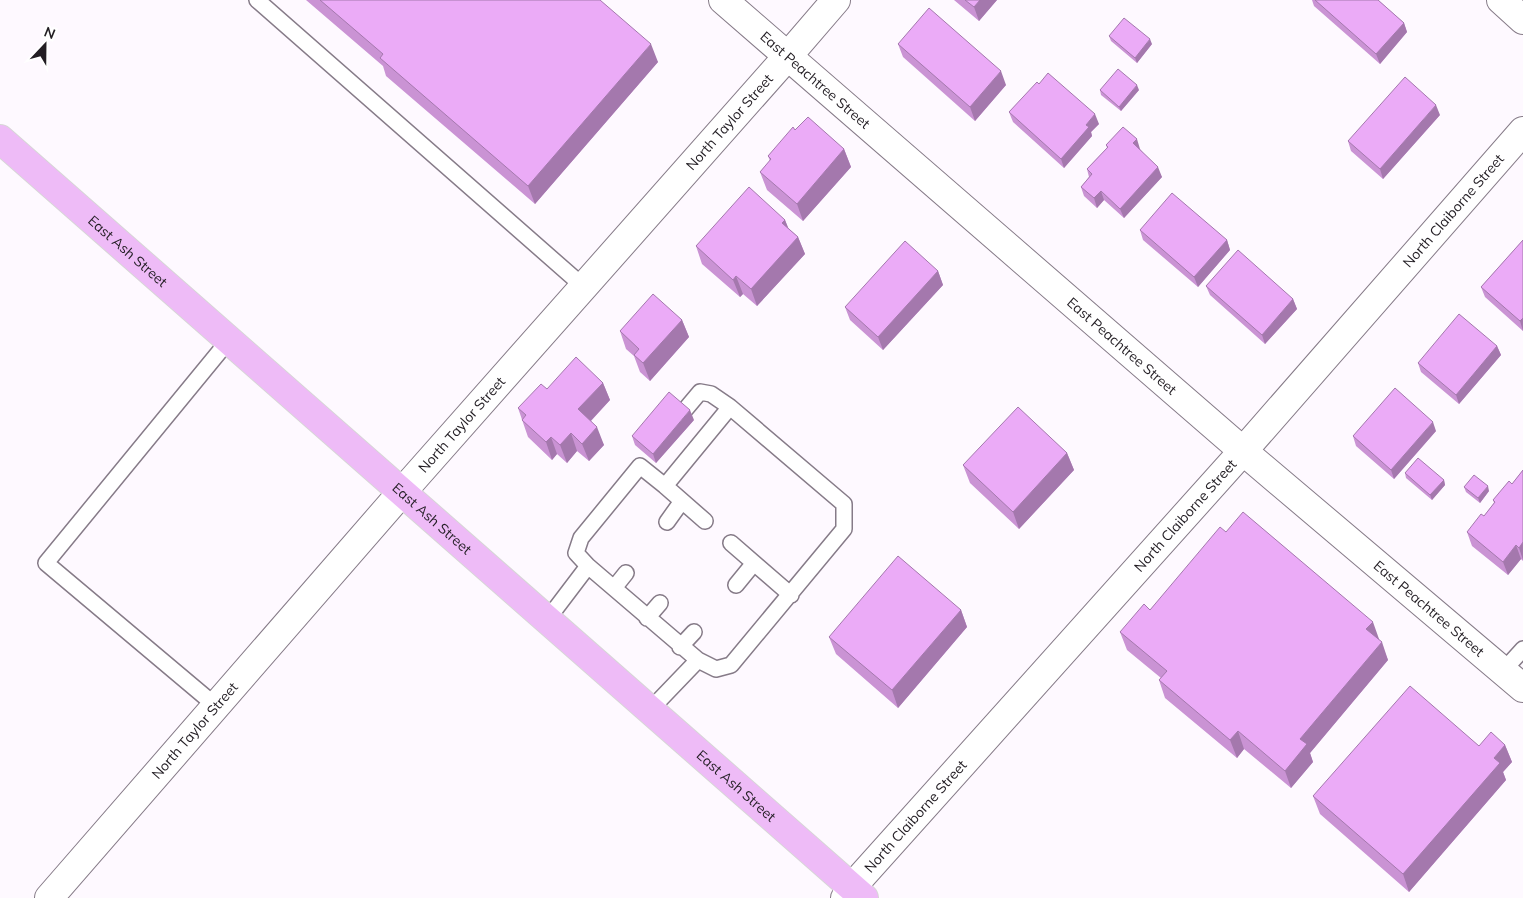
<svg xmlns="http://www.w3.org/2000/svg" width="1523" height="898" viewBox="0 0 1523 898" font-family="Mulish,sans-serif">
<rect width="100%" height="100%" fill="#fef9ff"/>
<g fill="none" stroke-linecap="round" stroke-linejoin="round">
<defs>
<path id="service" d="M257,0l327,287
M684,411l16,-19 11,2 19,13
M665,486l40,35
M667,522l15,-21
M731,543l60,52
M588,566l-12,-13 5,-15 59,-72 25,20 65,-79 114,97v25l-113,136 -15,4 -18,-9
M736,585l18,-22
M614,588l12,-15
M647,618l13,-15
M547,620l41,-54 110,94 -48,50
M680,647l14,-15
M1503,671l20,-22
M216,706l-170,-143 183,-223"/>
<g id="minor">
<path id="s1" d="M723,0l520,451 280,237"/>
<path d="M1501,0l22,20"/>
<path id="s2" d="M49,898l353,-406 385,-435 49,-57"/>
<path id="s3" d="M845,898l7,-11 391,-436 280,-320"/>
</g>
<g id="primary">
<path id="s4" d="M0,139l864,759"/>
</g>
</defs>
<use href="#service" stroke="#867b88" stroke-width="18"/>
<use href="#minor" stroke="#867b88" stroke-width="30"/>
<use href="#primary" stroke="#d7d6d7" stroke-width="30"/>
<use href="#service" stroke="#fff" stroke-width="15"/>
<use href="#minor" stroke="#fff" stroke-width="28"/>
<use href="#primary" stroke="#eebbf7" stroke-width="28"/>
</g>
<path fill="#ca93d4" d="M306,0h294l58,62 -123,142 -149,-128 -3,-10z
M954,0h43l-18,21z
M1312,0h66l26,23 3,9 -27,32 -66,-58z
M1109,36l43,8 -15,19 -26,-22z
M898,44l108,41 -31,36 -72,-64z
M1039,84l60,40 -8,8 1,4 -28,32 -51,-46 -4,-10z
M1100,90h39l-18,21 -20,-16z
M1440,115l-57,64 -32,-28 -3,-10z
M795,130l49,19 7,18 -48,54 -36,-31 -7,-18 10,-11 -2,-5z
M1106,145l34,4 22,28 -38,41 -20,-18 -7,8 -13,-12 -3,-9 8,-10 -2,-8 20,-21z
M785,220l3,8 10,9 7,17 -48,52 -14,-12 -3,3 -38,-33 -6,-18z
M1140,230l87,10 3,10 -32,37 -55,-47z
M1523,240v91l-38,-34 -4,-10z
M938,271l5,14 -60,65 -33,-30 -5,-13z
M1206,286l87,13 4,10 -32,35 -55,-49z
M682,320l7,17 -39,44 -10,-9 -6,-16 -8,-7 -6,-18z
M1497,346l4,9 -42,49 -38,-32 -3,-9z
M603,383l7,17 -19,21 13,24 -15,16 -12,-10 -10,12 -10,-9 -5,6 -24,-23 -10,-29z
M694,420l-38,43 -21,-18 -3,-9z
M1436,431l-42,48 -38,-33 -3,-10z
M1067,453l7,17 -55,59 -49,-46 -7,-18z
M1523,470v91l-2,-2 -13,16 -36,-29 -5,-14 17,-16 10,-13 -1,-3 19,-16z
M1405,473l39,7 1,5 -13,15 -26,-22z
M1464,487l25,4 -9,12 -14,-11z
M1226,532l153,107 9,21 -78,93 3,9 -22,26 -47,-39 -7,9 -72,-60 -6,-18 2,-2 -34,-28 -7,-18 30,-22z
M961,610l6,17 -69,81 -62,-54 -7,-17z
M1505,745l7,17 -9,10 3,8 -97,112 -89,-78 -7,-18 166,-50z"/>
<path fill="#a478ad" d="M980,0h17l-18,21 -5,-14z
M1404,23l3,9 -27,32 -4,-10z
M1150,39l2,5 -15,19 -2,-5z
M651,44l7,18 -123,142 -7,-18z
M1001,71l5,14 -31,36 -5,-14z
M1137,85l2,5 -18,21 -2,-4z
M1436,105l4,10 -57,64 -3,-10z
M1095,114l4,10 -8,8 1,4 -28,32 -3,-9 25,-34z
M1137,139l3,10 -4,4 -3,-10z
M844,149l7,18 -48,54 -6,-17z
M1158,167l4,10 -38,41 -4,-9z
M1101,191l3,9 -7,8 -3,-10z
M785,220l7,17 -10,-14z
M798,237l7,17 -48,52 -6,-17z
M1227,240l3,10 -32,37 -4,-10z
M938,271l5,14 -60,65 -5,-13z
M736,276l7,18 -3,3 -7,-17z
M1293,299l4,10 -32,35 -3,-9z
M1523,318v13l-3,-10z
M682,320l7,17 -39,44 -7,-18z
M1497,346l4,9 -42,49 -3,-9z
M603,383l7,17 -25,27 -7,-18z
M690,410l4,10 -38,43 -3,-9z
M1433,422l3,9 -42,48 -3,-9z
M597,427l7,18 -15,16 -7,-17z
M571,433l6,18 -10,12 -7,-18z
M551,437l6,17 -5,6 -6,-18z
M1067,453l7,17 -55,59 -6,-17z
M1444,480l1,5 -13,15 -2,-5z
M1488,486l1,5 -9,12 -2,-5z
M1523,542v18l-4,-12z
M1516,545l5,14 -13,16 -5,-13z
M961,610l6,17 -69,81 -6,-18z
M1373,622l6,17 -6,8 -7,-18z
M1382,642l6,18 -78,93 3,9 -22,26 -6,-17 15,-32z
M1238,731l6,18 -7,9 -7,-18z
M1505,745l7,17 -9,10 3,8 -97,112 -6,-18 91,-116z"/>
<path fill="#ebabf7" stroke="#a478ad" d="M320,0h280l51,44 -123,142 -148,-128 3,-4z
M965,0h15l-6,7z
M1315,0h63l26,23 -28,31z
M929,8l72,63 -31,36 -72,-63z
M1124,18l26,21 -15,19 -26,-22z
M1118,69l19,16 -18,22 -19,-17z
M1048,73l47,41 -9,11 3,2 -28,32 -52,-47 28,-30 2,2z
M1405,77l31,28 -56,64 -32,-28z
M808,117l36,32 -47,55 -37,-32 11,-13 -3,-3 25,-29 2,3z
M1123,127l14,12 -4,4 25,24 -38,42 -19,-18 -7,7 -13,-11 11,-13 -5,-5 21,-22 -2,-2z
M749,187l36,33 -3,3 16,14 -47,52 -15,-13 -3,4 -37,-34z
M1172,193l55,47 -33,37 -54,-47z
M1523,240v78l-3,3 -39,-34z
M905,241l33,30 -60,66 -33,-30z
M1238,250l55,49 -31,36 -56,-49z
M653,294l29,26 -39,43 -9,-8 5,-6 -19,-18z
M1459,314l38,32 -41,49 -38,-32z
M576,357l27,26 -25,26 19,18 -15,17 -11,-11 -11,12 -9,-8 -5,5 -24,-22 4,-5 -8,-7 23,-24 6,5z
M1395,388l38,34 -42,48 -38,-34z
M669,392l21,18 -37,44 -21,-18z
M1018,407l49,46 -54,59 -50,-47z
M1418,458l26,22 -14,15 -25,-22z
M1523,470v72l-4,6 -3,-3 -13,17 -36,-30 14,-18 3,2 11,-14 -2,-2 16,-19 3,3z
M1474,475l14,11 -10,12 -14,-11z
M1243,512l130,110 -7,7 16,13 -82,97 7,5 -22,27 -47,-40 -8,9 -71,-60 8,-9 -47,-39 24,-28 6,6 70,-83 6,5z
M898,556l63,54 -69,80 -63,-53z
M1410,686l69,60 12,-14 14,13 -11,13 6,5 -97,111 -90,-78z"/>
<g text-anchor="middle" stroke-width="4.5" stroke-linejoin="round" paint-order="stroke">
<g font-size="14" fill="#221d23" stroke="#fff">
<text dy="5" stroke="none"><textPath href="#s1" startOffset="122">East Peachtree Street</textPath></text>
<text dy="5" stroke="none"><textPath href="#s2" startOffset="1032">North Taylor Street</textPath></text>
<text dy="5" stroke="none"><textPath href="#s3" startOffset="918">North Claiborne Street</textPath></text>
<text dy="5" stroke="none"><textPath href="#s4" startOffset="170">East Ash Street</textPath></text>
<text dy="5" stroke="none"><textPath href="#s1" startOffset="528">East Peachtree Street</textPath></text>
<text dy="5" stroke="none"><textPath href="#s2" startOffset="628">North Taylor Street</textPath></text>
<text dy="5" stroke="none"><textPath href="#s3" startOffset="512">North Claiborne Street</textPath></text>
<text dy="5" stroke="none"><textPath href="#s4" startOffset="575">East Ash Street</textPath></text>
<text dy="5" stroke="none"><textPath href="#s1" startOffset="932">East Peachtree Street</textPath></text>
<text dy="5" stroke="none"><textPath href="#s2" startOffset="222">North Taylor Street</textPath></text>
<text dy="5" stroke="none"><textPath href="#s4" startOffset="980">East Ash Street</textPath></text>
<text dy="5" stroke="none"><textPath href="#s3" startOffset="108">North Claiborne Street</textPath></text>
</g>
</g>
<g transform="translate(45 45) rotate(22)" stroke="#ffffff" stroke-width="4" paint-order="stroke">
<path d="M0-4L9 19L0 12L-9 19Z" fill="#221d23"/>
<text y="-8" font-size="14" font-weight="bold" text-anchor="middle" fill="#221d23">N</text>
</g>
</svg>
